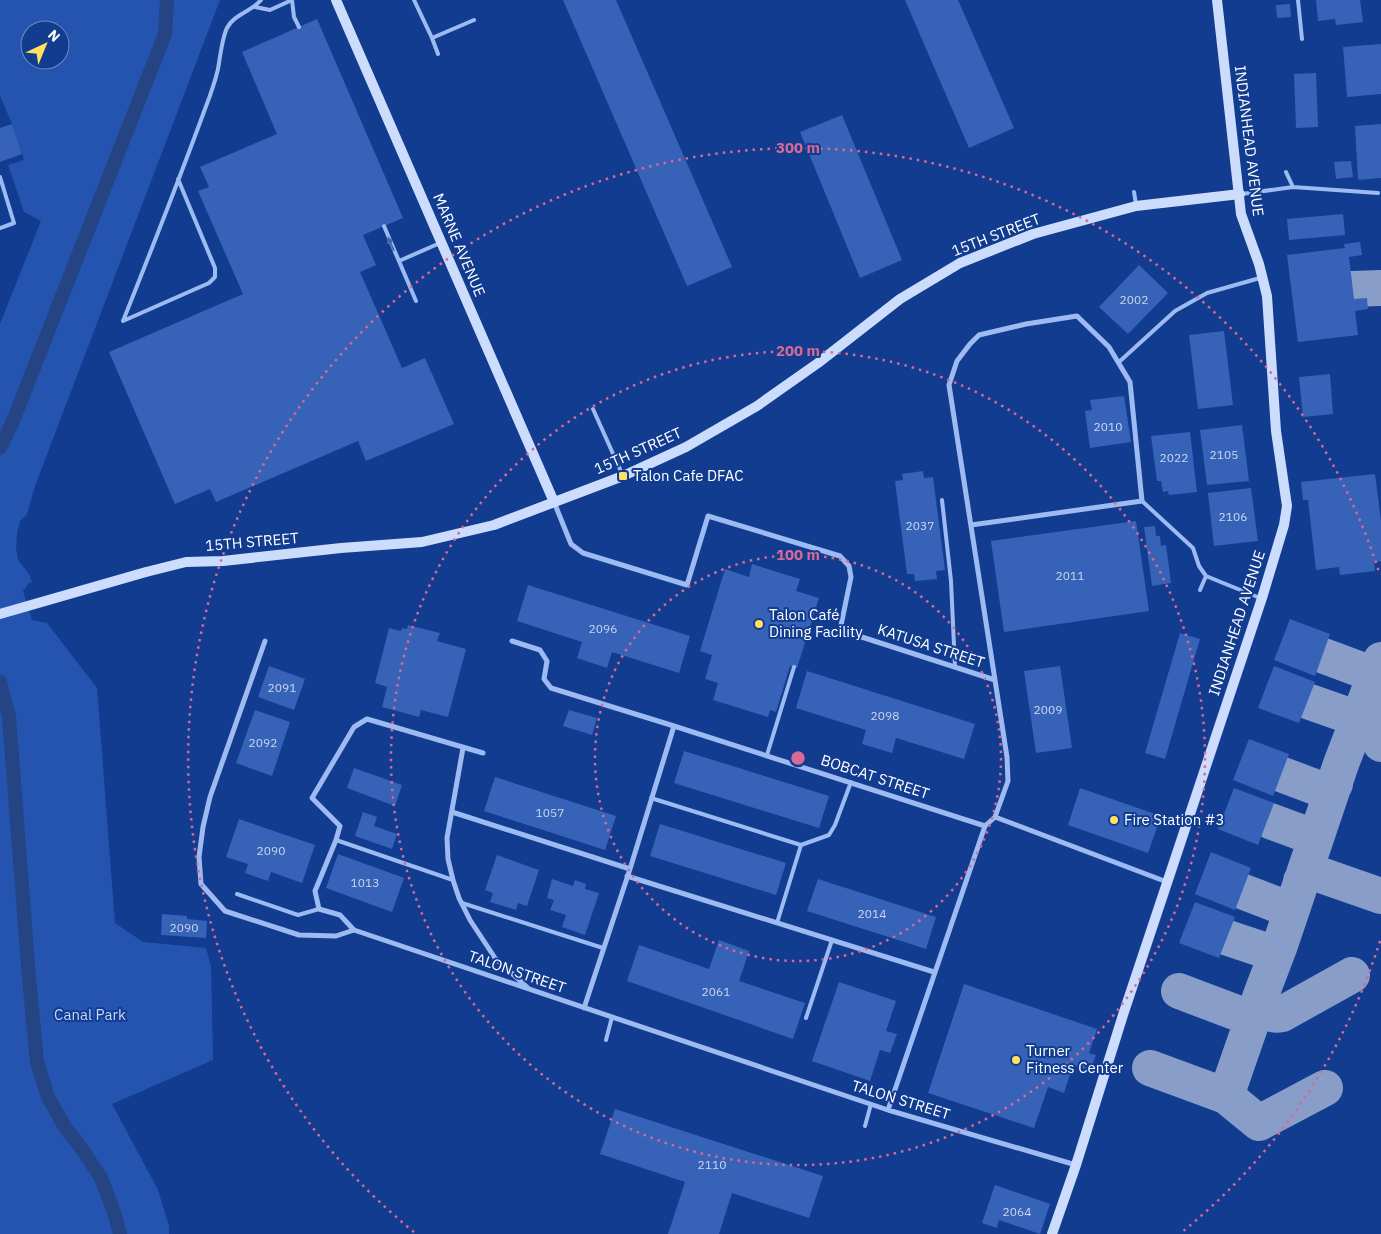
<svg xmlns="http://www.w3.org/2000/svg" width="1381" height="1234" viewBox="0 0 1381 1234" font-family="'IBM Plex Sans',sans-serif">
<rect width="100%" height="100%" fill="#123c90"/>
<path fill="#2454b0" fill-rule="evenodd" d="M0,0h220l-185,486 -8,28 -7,7 -3,12 -1,15 2,12 11,14 3,8 -3,1 -6,8 9,29 15,3 50,65 18,235 28,19 63,6 5,18 2,94 -101,44 46,86 11,36v8h-169v-910l41,-103 -17,-9 -16,-47 16,-5 -12,-36 -12,-28zM30,30h30v30h-30z"/>
<g fill="none" stroke-linecap="round" stroke-linejoin="round">
<path stroke="#244483" stroke-width="14" d="M0,448l13,-27 152,-387 2,-34
M0,682l9,35 20,261 8,84 11,35 17,30 17,22 19,29 13,34 6,22"/>
<path stroke="#889ec8" stroke-width="36" d="M1352,289l29,-1
M1324,656l43,16 12,-6
M1367,697c-2,20 6,30 14,47
M1310,702l40,14 7,-2 5,-3
M1283,775l40,15 7,-3 5,-3
M1270,821l38,14 5,7v4
M1301,881l9,-7 5,-1 66,23
M1244,892l39,15c5,3 5,6 6,12
M1228,938l39,13 8,-1 5,-5
M1352,975l-70,39c-15,3 -20,-6 -21,-19l19,-50 61,-181 40,-104
M1179,991l74,28
M1261,995l-35,101 33,27 66,-35
M1150,1068l76,28"/>
</g>
<path fill="#3662b8" d="M563,0h53l116,267 -45,19z
M905,0h53l56,128 -45,20z
M1316,0h44l3,22 -27,3 -1,-6 -17,2z
M1290,4l1,13 -14,1 -1,-13z
M317,19l86,199 -40,17 13,30 -16,7 42,96 23,-10 29,66 -88,37 -8,-20 -142,61 -6,-13 -35,15 -66,-152 134,-58 -45,-103 11,-4 -9,-20 77,-33 -35,-82z
M1381,44v50l-34,3 -4,-50z
M1316,73l2,54 -22,1 -2,-54z
M842,115l60,145 -42,18 -60,-146z
M12,124l10,30 -22,8v-34z
M1381,124v54l-23,2 -3,-54z
M1351,161l2,16 -17,2 -2,-17z
M1343,214l2,21 -56,5 -2,-21z
M1360,242l2,13 -13,2 5,42 13,-1 1,11 -13,2 3,24 -60,7 -11,-87 58,-7 -1,-4z
M1139,265l29,28 -40,41 -29,-27z
M1224,331l9,74 -35,4 -9,-74z
M1330,374l3,40 -30,3 -4,-40z
M1124,396l7,46 -41,6 -5,-37 7,-1 -2,-10z
M1242,425l7,56 -42,4 -7,-55z
M1190,432l7,60 -28,3 -1,-4 -5,1 -2,-11h-4l-6,-45z
M923,471l1,7 9,-1 12,93 -9,1 1,8 -22,2 -1,-7h-7l-12,-93 8,-1 -1,-6z
M1375,474l6,47v40l-7,1 1,9 -35,4 -1,-8 -23,3 -8,-70h-5l-2,-18z
M1251,488l7,53 -44,5 -6,-53z
M1136,521l13,90 -145,21 -13,-91z
M1155,526l1,10h4l1,10 5,-1 5,38 -19,3 -8,-59z
M752,564l48,15 -4,12 23,7 -22,70 -7,-2 -14,46 -6,-2 -2,7 -55,-17 5,-17 -13,-4 7,-24 -12,-4 25,-82 24,8z
M528,585l162,51 -11,37 -67,-21 -5,16 -30,-10 5,-16 -65,-21z
M1290,619l40,15 -15,42 -41,-16z
M408,625l32,8 -3,8 29,8 -18,68 -27,-7 -2,7 -37,-10 5,-20 -12,-4 14,-55 12,3 1,-3 5,1z
M1180,633l20,6 -35,120 -20,-6z
M269,666l36,13 -11,31 -36,-13z
M1060,666l12,82 -36,5 -12,-82z
M1274,666l41,16 -16,41 -41,-15z
M807,671l168,53 -11,35 -68,-21 -4,15 -30,-9 4,-14 -70,-22z
M255,710l35,12 -18,54 -36,-13z
M569,710l28,8 -5,17 -29,-9z
M1249,739l40,15 -16,42 -40,-16z
M684,751l145,45 -10,32 -145,-45z
M354,768l48,17 -7,21 -48,-18z
M495,777l121,39 -11,34 -121,-39z
M1080,788l81,28 -13,37 -80,-28z
M1234,788l40,15 -16,42 -40,-16z
M363,812l14,5 -3,9 23,8 -5,15 -37,-13z
M239,819l76,26 -13,38 -31,-11 -3,9 -23,-8 3,-9 -22,-7z
M660,824l126,39 -10,32 -126,-39z
M1211,852l40,16 -16,42 -40,-16z
M338,854l66,24 -12,34 -66,-24z
M497,855l42,15 -12,36 -9,-3 -2,7 -26,-8 3,-9 -8,-3z
M552,879l21,7 2,-6 11,4 -1,5 14,4 -14,42 -23,-8 4,-12 -16,-5 4,-10 -7,-2z
M818,879l118,38 -10,32 -119,-38z
M1195,902l40,15 -16,41 -40,-15z
M162,914l25,2v3l20,2 -1,17 -45,-3z
M719,940l30,11 -10,30 66,22 -12,36 -166,-58 12,-36 70,24z
M839,982l57,19 -10,30 11,3 -7,19 -10,-3 -10,31 -58,-20z
M964,984l133,45 -8,24 7,2 -6,16 -17,-6 -9,28 -16,-6 -14,41 -106,-35z
M615,1109l208,67 -14,42 -77,-25 -13,41h-51l17,-52 -85,-28z
M995,1185l55,19 -10,30 -41,-14 -2,8 -15,-5z"/>
<g fill="none" stroke-linecap="round" stroke-linejoin="round">
<path stroke="#9dbbf2" stroke-width="4" d="M414,0l18,38 42,-18
M1298,0l4,39
M255,7l15,3 22,-10 2,17 5,10
M432,38l6,16
M1286,172l7,15
M0,177l14,46 -14,5
M178,179l37,89v9l-6,6 -86,38c28,-70 56,-141 82,-212 5,-13 10,-27 13,-40 2,-11 4,-31 9,-41 7,-14 24,-16 34,-28
M1134,192l2,12
M1242,194l51,-7 85,6
M384,226l32,75
M399,261l41,-18
M1119,362l56,-51 32,-18 53,-15
M593,409l30,67
M942,500l9,81 4,86
M1142,501l51,47 6,18 7,10 54,22
M1200,590l6,-14
M767,755l27,-88
M651,798l150,47 -24,78
M336,840l117,40
M801,845l28,-10 6,-10 16,-43
M237,894l61,21 21,-6
M462,903l141,45
M806,1018l26,-78
M606,1040l6,-23
M865,1126l6,-22"/>
<path stroke="#9dbbf2" stroke-width="5" d="M554,502l17,42 12,9 104,32 21,-69 132,40 9,10 2,11 -11,53 155,50
M971,525l171,-24 -12,-119 -21,-35 -32,-31 -51,8 -47,11 -9,9 -13,17 -8,24 58,372 1,24 -13,36
M265,641l-55,156 -7,30 -4,30 2,27 24,27 74,24 37,1 18,-6 534,180 188,55
M512,641l28,9 7,11 -3,18 7,9 123,38 311,100 10,-9 172,65
M463,748l-16,90 1,21 5,21 6,18 11,22 25,38 33,30
M452,812l178,57
M627,876l307,96
M354,930l-14,-15 -21,-6 -4,-18 21,-51 4,-14 -28,-28 42,-71 13,-8 116,34
M584,1008l46,-139 44,-143
M888,1110l97,-284"/>
<path stroke="#ccdcfc" stroke-width="10" d="M336,0l218,502
M0,614l146,-42 40,-10 37,-1 118,-13 81,-6 72,-17 129,-49 63,-29 71,-41 61,-43 82,-64 60,-36 73,-29 103,-28 104,-12
M1052,1234l24,-69 47,-150 139,-417 22,-73 3,-19 -11,-75 -9,-135 -8,-32 -18,-50 -24,-214"/>
</g>
<defs><path id="oneway-solid" d="M-6-.8H1V-3.2L6.5 0L1 3.2V.8H-6Z" transform="scale(1.25)"/></defs>
<use fill="#4368b2" href="#oneway-solid" transform="translate(391 244) rotate(-113)"/>
<g fill="none" stroke="#d76994" stroke-width="2.5" stroke-dasharray="2.5 5">
<circle cx="798" cy="758" r="203"/>
<circle cx="798" cy="758" r="407"/>
<path d="M1380 941A610 610 0 0 1 1182 1232M414 1232A610 610 0 1 1 1380 575"/>
</g>
<g fill="#ffe15e" stroke="#123c90" stroke-width="2">
<rect x="618" y="471" width="10" height="10" rx="2.5"/>
<circle cx="759" cy="624" r="5"/>
<circle cx="1114" cy="820" r="5"/>
<circle cx="1016" cy="1060" r="5"/>
</g>
<g text-anchor="middle" stroke-width="4" stroke-linejoin="round" paint-order="stroke">
<g font-size="12" fill="#cdd8ed">
<text x="1134" y="304">2002</text>
<text x="1108" y="431">2010</text>
<text x="1224" y="459">2105</text>
<text x="1174" y="462">2022</text>
<text x="1233" y="521">2106</text>
<text x="920" y="530">2037</text>
<text x="1070" y="580">2011</text>
<text x="603" y="633">2096</text>
<text x="282" y="692">2091</text>
<text x="1048" y="714">2009</text>
<text x="885" y="720">2098</text>
<text x="263" y="747">2092</text>
<text x="550" y="817">1057</text>
<text x="271" y="855">2090</text>
<text x="365" y="887">1013</text>
<text x="872" y="918">2014</text>
<text x="184" y="932">2090</text>
<text x="716" y="996">2061</text>
<text x="712" y="1169">2110</text>
<text x="1017" y="1216">2064</text>
</g>
<g font-size="15" fill="#fff" stroke="#123c90">
<text transform="translate(1249 141) rotate(83)" y="5">INDIANHEAD AVENUE</text>
<text transform="translate(996 235) rotate(-21)" y="5">15TH STREET</text>
<text transform="translate(459 245) rotate(67)" y="5">MARNE AVENUE</text>
<text transform="translate(638 451) rotate(-24)" y="5">15TH STREET</text>
<text transform="translate(252 542) rotate(-5)" y="5">15TH STREET</text>
<text transform="translate(1237 623) rotate(-72)" y="5">INDIANHEAD AVENUE</text>
<text transform="translate(931 646) rotate(18)" y="5">KATUSA STREET</text>
<text transform="translate(875 777) rotate(18)" y="5">BOBCAT STREET</text>
<text transform="translate(517 972) rotate(19)" y="5">TALON STREET</text>
<text transform="translate(901 1100) rotate(17)" y="5">TALON STREET</text>
</g>
<g font-size="15" fill="#fff" stroke="#123c90" text-anchor="start">
<text x="633" y="481">Talon Cafe DFAC</text>
<text x="769" y="620">Talon Café<tspan x="769" dy="17">Dining Facility</tspan></text>
<text x="1124" y="825">Fire Station #3</text>
<text x="1026" y="1056">Turner<tspan x="1026" dy="17">Fitness Center</tspan></text>
</g>
<g font-size="15" fill="#c5d8fd" stroke="#123c90">
<text x="90" y="1020">Canal Park</text>
</g>
</g>
<circle cx="798" cy="758" r="8" fill="#d76994" stroke="#123c90" stroke-width="2.5"/>
<g font-size="15" text-anchor="middle" font-weight="bold" fill="#d76994" stroke="#123c90" stroke-width="4" stroke-linejoin="round" paint-order="stroke">
<text x="798" y="153">300 m</text>
<text x="798" y="356">200 m</text>
<text x="798" y="560">100 m</text>
</g>
<g transform="translate(45 45) rotate(44)"><circle r="24" fill="#123c90" stroke="#718abc"/>
<path d="M0-4L9 19L0 12L-9 19Z" fill="#ffe15e"/>
<text y="-8" font-size="14" font-weight="bold" text-anchor="middle" fill="#ffffff">N</text>
</g>
</svg>
